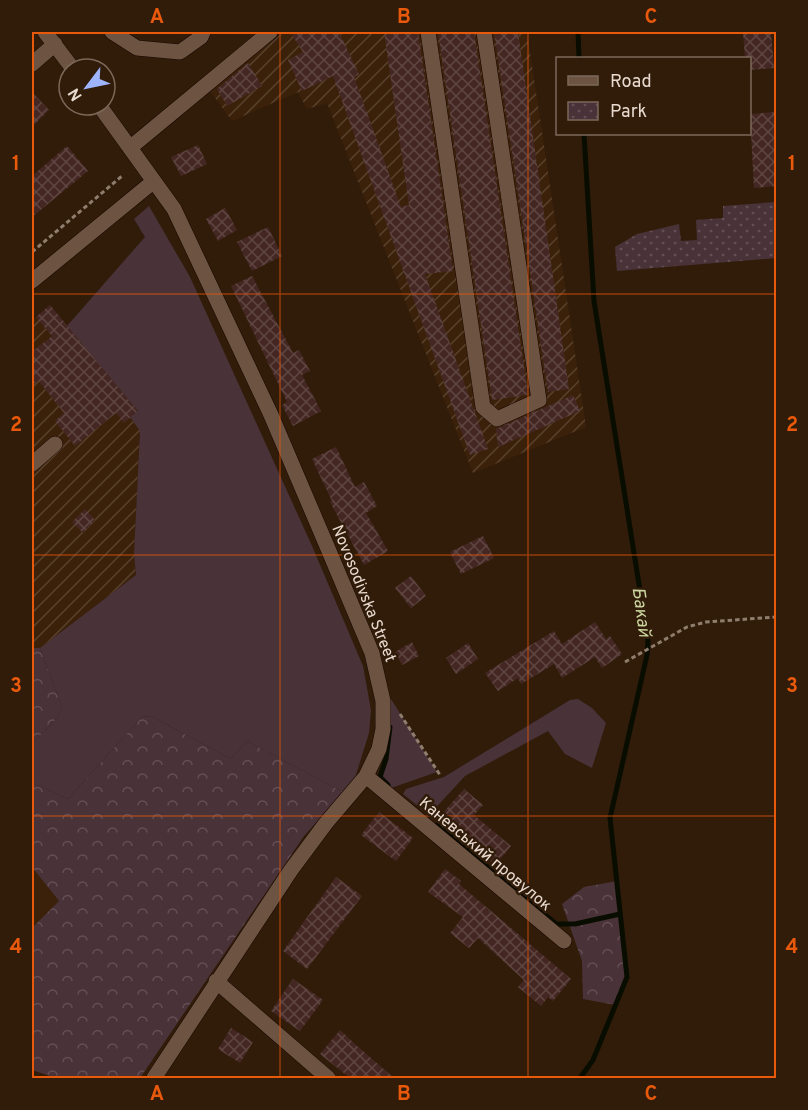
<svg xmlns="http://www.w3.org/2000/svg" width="808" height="1110" viewBox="0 0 808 1110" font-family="Overpass,sans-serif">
<defs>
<pattern id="industrial-furrows" width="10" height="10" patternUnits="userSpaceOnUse" patternTransform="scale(1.5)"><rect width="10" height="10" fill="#3c210a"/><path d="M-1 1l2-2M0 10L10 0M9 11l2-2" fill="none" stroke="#58412d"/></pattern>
<pattern id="forest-crowns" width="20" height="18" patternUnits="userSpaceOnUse" patternTransform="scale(1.5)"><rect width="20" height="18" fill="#4a3239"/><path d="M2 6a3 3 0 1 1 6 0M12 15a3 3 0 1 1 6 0" fill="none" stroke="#644f55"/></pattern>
<pattern id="park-dots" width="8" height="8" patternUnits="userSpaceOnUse" patternTransform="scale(1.5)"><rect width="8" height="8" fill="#4a3239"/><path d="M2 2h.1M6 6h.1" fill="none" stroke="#644f55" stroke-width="1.8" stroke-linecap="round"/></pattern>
<pattern id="building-cross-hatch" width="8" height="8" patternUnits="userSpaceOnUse" patternTransform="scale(1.5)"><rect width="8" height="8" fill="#442723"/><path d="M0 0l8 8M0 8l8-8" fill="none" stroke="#5f4642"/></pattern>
</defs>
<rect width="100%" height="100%" fill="#311c0a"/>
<path fill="#3c210a" d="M32,866l27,36 -27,26z"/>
<path fill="url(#industrial-furrows)" d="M284,32h243l59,395 -113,46 -146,-370 -20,6 -9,-17 -66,29 -22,-30z
M50,305l88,106 2,20 -6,123 2,21 -96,73h-8v-327z"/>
<path fill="#4a3239" d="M149,206l41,71 122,269 51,120 8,44 -2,23 -14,45 -12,14 -96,-51 -16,18 -80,-43 -9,1 -74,82 -33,-15 -3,-5v-35l26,-27 4,-10 -22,-59 96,-73 -2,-21 6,-123 -10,-14 8,-6 -71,-85 78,-89 -11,-18z
M391,699l46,73 -46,16 -11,-11 10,-43z
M578,699l14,9 14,15 -14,45 -27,-14 -17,-23 -83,45 -36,39 -26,-21 3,-5 38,-12 126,-77z"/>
<path fill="url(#forest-crowns)" d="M32,648h8l22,59 -4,10 -26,27z
M151,716l80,43 16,-18 96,51 -39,44 -164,242h-84l-24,-8v-142l27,-27 -27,-34v-88l3,5 33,15 74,-82z
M617,881l10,96 -11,28 -33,-6 -1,-38 -20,-57 22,-17z"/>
<path fill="url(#park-dots)" d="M776,202v56l-159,13 -2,-24 22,-13 42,-10 2,17 16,-1 -1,-20 27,-2v-12z"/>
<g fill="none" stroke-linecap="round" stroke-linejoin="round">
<path stroke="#090d00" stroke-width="5" d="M578,32l1,26
M388,785l-8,-8 6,-18 4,-32
M437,825l119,99h19l45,-10
M580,1078l13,-18 34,-83 -17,-159 37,-163 1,-14 -54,-340 -10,-167"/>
</g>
<path fill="url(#building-cross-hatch)" d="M290,32h49l20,42 -5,3 47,130 8,-2 -25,-173h34l35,239 -28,3 63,175 -18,6 -137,-379 -31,15 -14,-31 15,-8z
M438,32h36l54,362 -2,1 -34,5z
M494,32h24l51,357 -21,3z
M743,32h28l3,36 -24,2v-12h-5z
M248,63l14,23 -35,20 -10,-17z
M32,92l17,18 -17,17z
M777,112v74l-23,2 -4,-74z
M198,145l9,19 -26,12 -10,-19z
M67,146l21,25 -56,46v-41z
M225,208l12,22 -19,11 -12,-22z
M268,227l14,29 -30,15 -15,-29z
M252,276l41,77 6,-3 11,21 -8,4 19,36 -28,15 -11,-21 5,-3 -56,-116z
M50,305l88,106 -14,12 -8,-10 -41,33 -20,-25 9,-8 -26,-33 -6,6v-34l20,-16 -16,-19z
M573,395l7,16 -82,36 -2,-18z
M336,447l19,40 9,-5 13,24 -11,7 22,38 -24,14 -34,-63 2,-1 -20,-42z
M85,509l10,11 -12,13 -11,-11z
M483,536l11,22 -33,16 -11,-22z
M411,576l15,20 -15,12 -16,-20z
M595,622l11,17 4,-3 12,18 -20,14 -7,-11 -33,21 -8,-14 -33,20 -3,-6 -20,13 -13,-18 69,-42 8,13z
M412,642l7,14 -17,9 -7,-13z
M468,643l10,16 -22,15 -10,-16z
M464,789l19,16 -9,10 37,31 -16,19 -18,-14 3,-3 -39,-33z
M379,812l34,26 -17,23 -35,-26z
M445,869l16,12 -2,3 112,95 -18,22 -5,-4 -7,9 -23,-19 6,-7 -46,-42 -9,10 -19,-15 13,-16 -35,-25z
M336,877l26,19 -55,73 -24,-18z
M293,979l30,21 -23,31 -29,-20z
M231,1028l22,14 -13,21 -22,-14z
M340,1030l16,15 38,33h-44l-30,-24z"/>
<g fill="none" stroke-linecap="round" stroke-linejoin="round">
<defs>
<path id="minor" d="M45,32l28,37
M112,32l25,16 43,4 21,-15 2,-5
M428,32l55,375 14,12 42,-19 -55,-368
M32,64l23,-20
M99,105l75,104 97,206 58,136 43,102 11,48v28l-4,20 -13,27 -40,47 -35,47 -137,208
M131,147l139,-115
M32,281l122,-100
M32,464l23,-20
M366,776l198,165
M216,981l112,97"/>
</defs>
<use href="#minor" stroke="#180600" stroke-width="16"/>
<path stroke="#8f7d6e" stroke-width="3" stroke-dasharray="4.5 3" stroke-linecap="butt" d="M32,252l90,-76
M625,662l62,-35 19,-5 70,-5
M400,714l40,61"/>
<use href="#minor" stroke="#6d5442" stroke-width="15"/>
</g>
<path fill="none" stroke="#e8590c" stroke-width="1.5" stroke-opacity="0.55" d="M280,32v1046M528,32v1046M32,294h744M32,555h744M32,816h744"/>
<g text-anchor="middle" stroke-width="5" stroke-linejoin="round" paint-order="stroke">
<g font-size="16" fill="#e9dacf" stroke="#311c0a">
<text transform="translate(365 593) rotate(68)" y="6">Novosodivska Street</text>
<text transform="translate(486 853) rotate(40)" y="6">Каневський провулок</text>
</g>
<g font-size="18" font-style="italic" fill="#cbd69f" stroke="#311c0a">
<text transform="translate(642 612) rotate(82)" y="6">Бакай</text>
</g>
</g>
<rect width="808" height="1110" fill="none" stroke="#311c0a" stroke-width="66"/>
<rect x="556" y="57" width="195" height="78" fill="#311c0a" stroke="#7b6859" stroke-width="1.5"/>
<rect x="568" y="76" width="30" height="9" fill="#6d5442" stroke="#7b6859" stroke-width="1.5"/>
<text x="610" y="87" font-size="18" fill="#e9dacf">Road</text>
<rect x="568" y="102" width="30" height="18" fill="url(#park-dots)" stroke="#7b6859" stroke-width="1.5"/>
<text x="610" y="117" font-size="18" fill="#e9dacf">Park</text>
<g transform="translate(87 87) rotate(238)"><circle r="28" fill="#311c0a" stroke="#7b6859" stroke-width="1.5"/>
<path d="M0-4.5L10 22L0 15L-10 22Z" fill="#9eb4fd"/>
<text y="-9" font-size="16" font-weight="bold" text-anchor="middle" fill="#e9dacf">N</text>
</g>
<rect x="33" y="33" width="742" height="1044" fill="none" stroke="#e8590c" stroke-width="2"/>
<g font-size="20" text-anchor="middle" font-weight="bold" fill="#e8590c">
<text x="157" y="23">A</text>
<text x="404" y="23">B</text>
<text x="651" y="23">C</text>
<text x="16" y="170">1</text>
<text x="792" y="170">1</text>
<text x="16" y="431">2</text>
<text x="792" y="431">2</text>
<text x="16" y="692">3</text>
<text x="792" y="692">3</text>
<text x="16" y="953">4</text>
<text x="792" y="953">4</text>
<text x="157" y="1100">A</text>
<text x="404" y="1100">B</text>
<text x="651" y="1100">C</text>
</g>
</svg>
